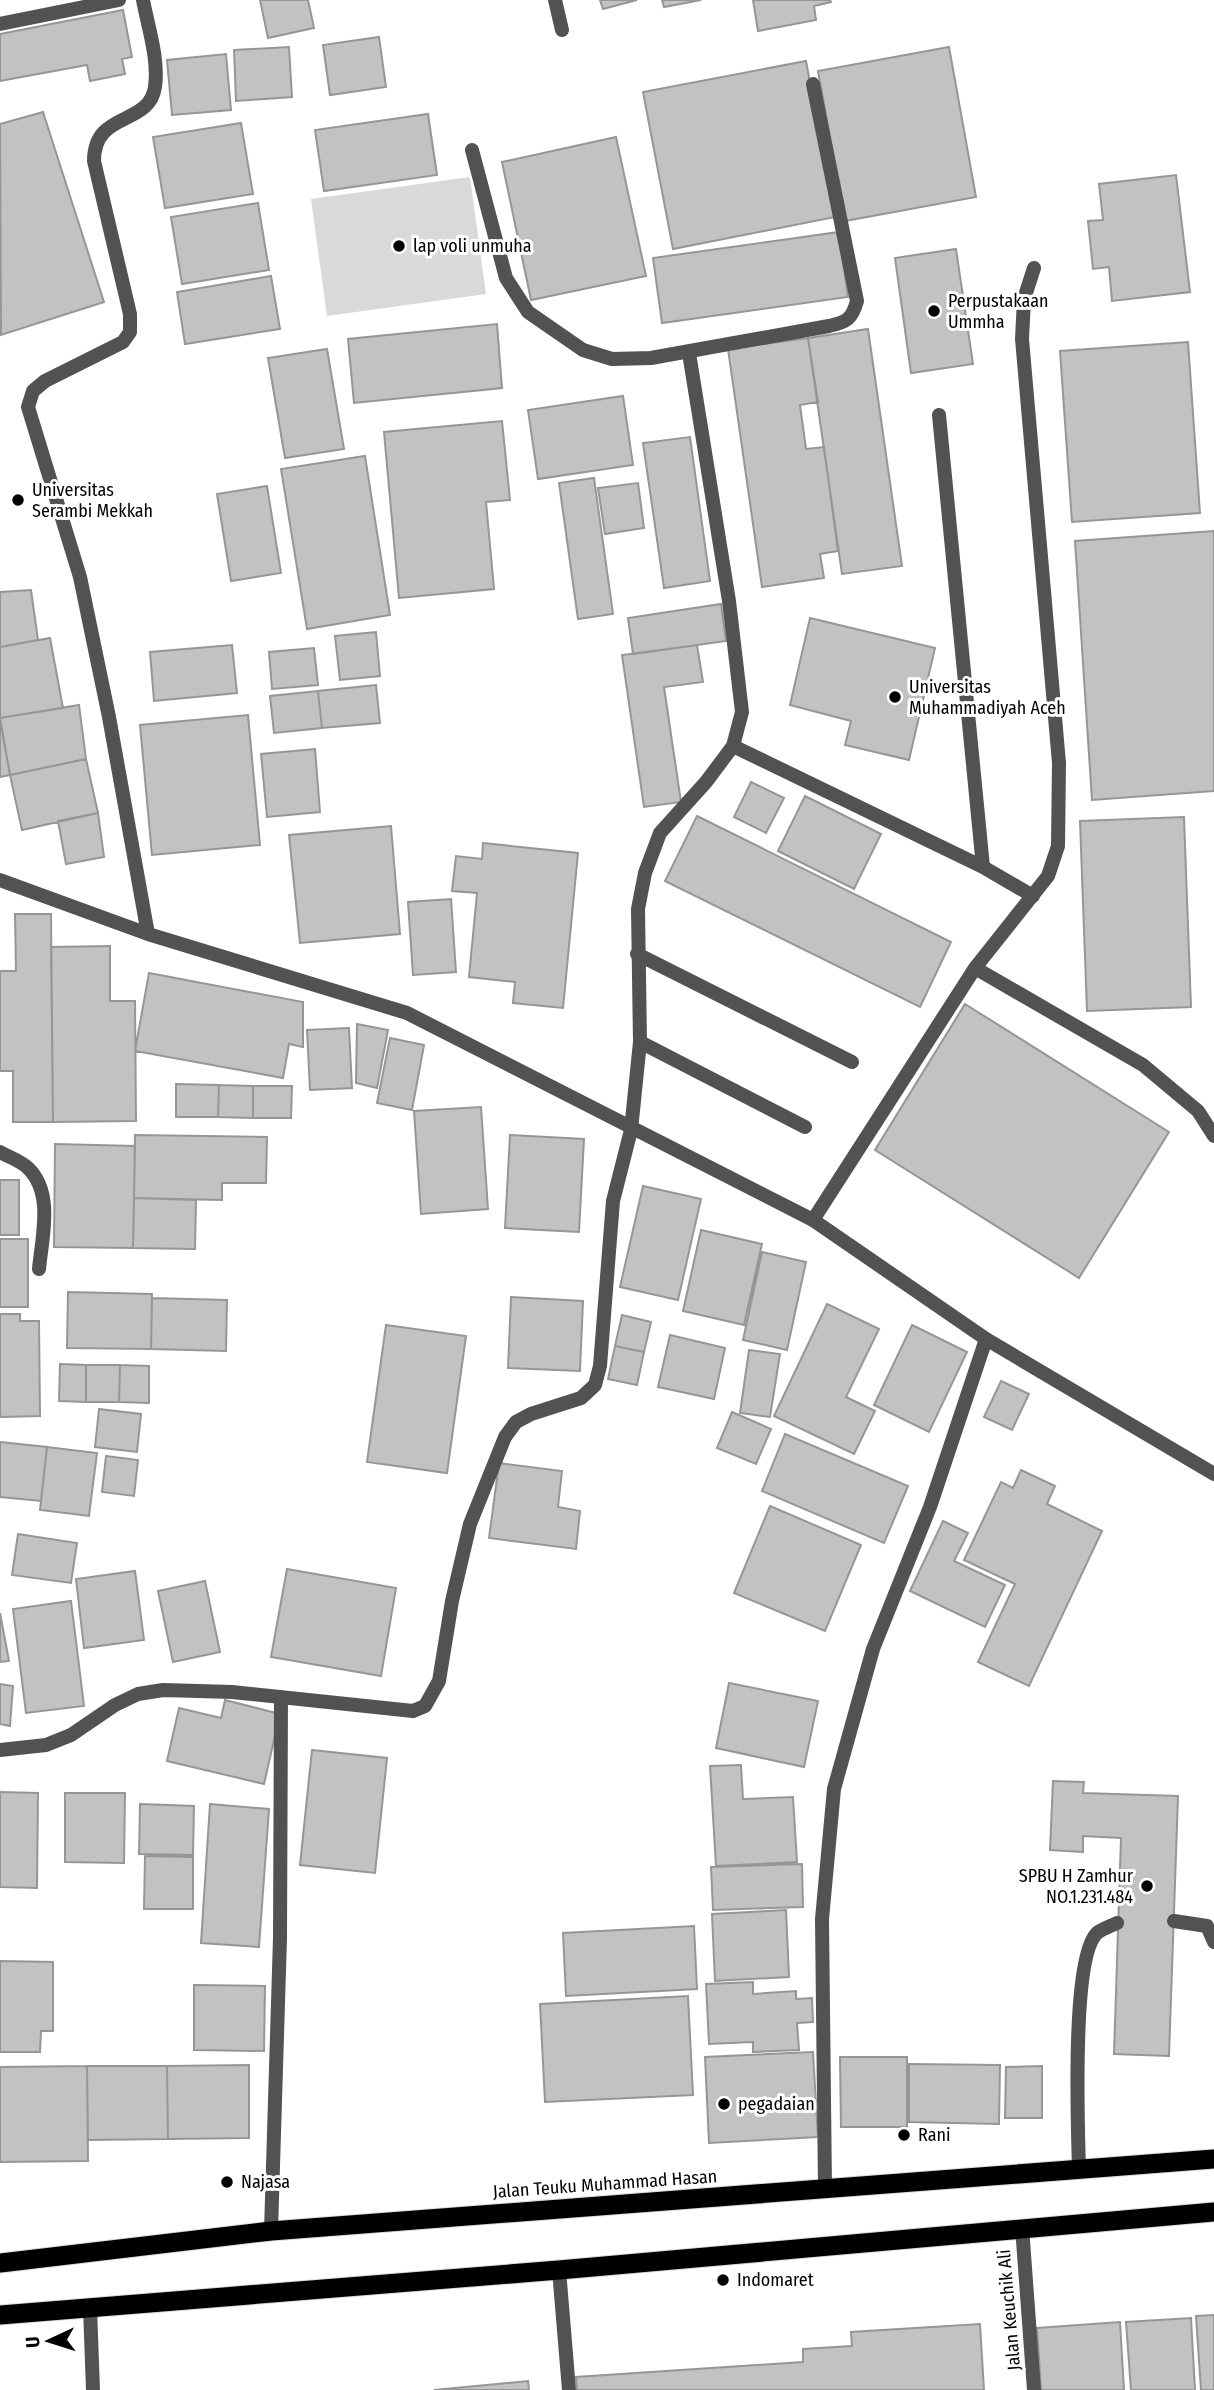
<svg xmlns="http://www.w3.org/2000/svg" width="1214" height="2390" viewBox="0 0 1214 2390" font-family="'Fira Sans Condensed',sans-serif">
<rect width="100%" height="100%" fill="#fff"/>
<path fill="#d9d9d9" d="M470,177l16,117 -159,22 -16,-117z"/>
<path fill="#c2c2c2" stroke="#969696" stroke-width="2" d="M260,0h48l6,28 -46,10z
M600,0h37l-34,9z
M662,0h39l-37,7z
M753,0h77l1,2 -17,4 2,14 -58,11z
M123,10l9,47 -10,2 3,15 -35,7 -3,-16 -87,16v-47z
M379,37l7,50 -56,8 -7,-50z
M289,47l3,50 -56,4 -2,-51z
M949,47l27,150 -131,24 -27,-150z
M226,54l5,56 -59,5 -5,-55z
M806,61l29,156 -162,32 -30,-157z
M43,112l61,190 -103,33 -1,-211z
M428,114l9,61 -113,16 -9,-61z
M241,123l12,71 -88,14 -12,-71z
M616,137l30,139 -115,24 -29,-138z
M1176,175l14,117 -78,9 -3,-34 -16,2 -5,-48 15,-1 -4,-36z
M258,203l11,67 -87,14 -11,-67z
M839,232l9,65 -186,26 -9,-65z
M956,249l17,115 -62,9 -16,-115z
M271,276l9,53 -95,15 -8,-52z
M497,324l5,64 -148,15 -6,-64z
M868,329l34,237 -60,8 -34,-236z
M808,338l10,64 -18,3 6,44 18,-2 14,104 -18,3 4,24 -62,9 -34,-238z
M1188,342l12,171 -128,9 -12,-171z
M327,349l17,100 -59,9 -17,-100z
M623,396l10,69 -95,14 -10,-69z
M502,421l8,79 -24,2 8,87 -95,9 -15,-166z
M690,437l20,144 -46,7 -21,-145z
M365,456l25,159 -83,14 -26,-160z
M594,478l19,136 -35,5 -19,-136z
M638,483l6,45 -39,6 -7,-46z
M267,486l14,87 -50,8 -14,-87z
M1214,531v260l-122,9 -17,-259z
M31,590l7,50 -38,7v-55z
M721,604l5,37 -93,13 -5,-36z
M810,618l125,30 -26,112 -64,-15 6,-24 -61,-16z
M376,632l4,44 -40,4 -5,-44z
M50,638l13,70 -63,10v-71z
M232,645l5,48 -83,8 -4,-49z
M697,645l6,37 -39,5 17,115 -37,5 -22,-152z
M314,648l4,37 -46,4 -3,-37z
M376,685l4,38 -58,5 -4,-37z
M318,691l4,37 -48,5 -4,-37z
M79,705l7,54 -76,16 -10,-57z
M248,715l12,130 -108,10 -12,-130z
M0,720l10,55 -10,2z
M315,749l5,63 -53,5 -6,-63z
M86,759l12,54 -76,17 -12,-55z
M751,782l33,16 -18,35 -32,-16z
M805,796l76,38 -27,55 -76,-38z
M98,813l6,44 -38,7 -8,-43z
M697,816l254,126 -31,65 -255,-126z
M1184,817l7,190 -104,4 -7,-190z
M391,826l9,108 -100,9 -11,-108z
M483,843l95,10 -15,155 -50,-5 2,-21 -46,-5 8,-84 -25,-2 4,-35 26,3z
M451,899l5,73 -43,3 -5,-73z
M15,914h36l2,208h-40v-51h-13v-100h16z
M110,946v55h25l1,120 -83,1 -2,-175z
M149,973l154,29v45l-14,-3 -6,34 -148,-27z
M965,1004l204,128 -90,146 -204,-128z
M357,1024l31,6 -11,58 -21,-5z
M349,1028l3,60 -42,2 -3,-60z
M390,1038l34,7 -12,65 -35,-7z
M176,1084l43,1 -1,32h-42z
M219,1085l34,1v32l-35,-1z
M253,1086h39l-1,32h-38z
M481,1107l7,102 -67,5 -7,-103z
M135,1135l132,2 -1,46h-44v17l-88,-2z
M510,1135l74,4 -5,93 -74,-4z
M55,1144l80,2 -2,102 -79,-1z
M0,1180h19v55h-19z
M643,1186l58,13 -23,101 -58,-13z
M134,1198l62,2 -1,49 -62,-1z
M701,1230l61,14 -18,81 -61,-14z
M0,1239h28v68h-28z
M762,1252l44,10 -19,88 -44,-10z
M68,1292l84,2 -1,55 -84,-1z
M511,1297l72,4 -3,70 -72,-3z
M152,1298l75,2 -1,51 -75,-2z
M827,1304l52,25 -33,68 29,14 -21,43 -80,-38z
M0,1314h20v7h19l1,95 -40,1z
M622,1315l29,7 -7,30 -29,-6z
M386,1325l80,11 -19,137 -80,-11z
M912,1325l55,27 -38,80 -55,-27z
M670,1335l55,13 -11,51 -56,-12z
M615,1346l29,6 -7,33 -29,-6z
M749,1350l31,4 -10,63 -30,-4z
M60,1364l26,1v37l-27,-1z
M86,1365h34l-1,37h-33z
M120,1365l29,1v37l-30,-1z
M1001,1381l28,13 -17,36 -28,-13z
M99,1409l42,5 -4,38 -42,-5z
M732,1412l39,17 -15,35 -39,-16z
M785,1434l123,52 -24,57 -122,-52z
M0,1442l47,5 -6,54 -41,-4z
M47,1447l50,6 -8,63 -49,-6z
M106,1456l32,4 -4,36 -32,-4z
M499,1463l63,8 -4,36 22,4 -4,38 -87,-11z
M1021,1470l34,16 -8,18 55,27 -73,155 -51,-24 37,-78 -51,-24 37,-78 12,6z
M770,1506l91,39 -36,86 -91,-38z
M943,1521l25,12 -14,28 51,24 -20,42 -75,-36z
M18,1534l59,9 -6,40 -59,-8z
M287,1569l109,19 -15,88 -110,-19z
M135,1571l9,69 -60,8 -8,-69z
M205,1581l15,71 -47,10 -15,-71z
M71,1601l13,105 -58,7 -13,-104z
M0,1613l9,48 -9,1z
M729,1683l89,18 -14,66 -88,-19z
M0,1684l13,2 -3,40 -10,-2z
M225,1700l55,14 -16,70 -97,-23 12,-53 42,10z
M312,1750l75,8 -12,115 -75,-8z
M741,1765l2,34 50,-2 4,65 -81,4 -6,-100z
M1053,1781l31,1 -1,11 95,3 -9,260 -55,-2 7,-216 -38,-2v16l-33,-2z
M0,1792l38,1 -1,95 -37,-1z
M65,1793h60l-1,70 -59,-1z
M140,1804l54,2 -1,49 -54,-1z
M210,1804l59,5 -10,138 -58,-4z
M145,1856l48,1v52h-49z
M802,1864l1,43 -90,3 -2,-43z
M786,1910l3,67 -74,4 -3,-67z
M694,1926l3,63 -131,7 -3,-63z
M0,1961l53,1v69h-12l-1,21h-40z
M753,1982v12l43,-3v8l16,-1 1,24 -16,1 2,27 -46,2v-10l-44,2 -3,-60z
M194,1985l71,1 -1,65 -70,-1z
M688,1996l5,99 -148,7 -5,-98z
M813,2052l5,85 -109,6 -4,-86z
M840,2057h67v70h-66z
M909,2064l91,1 -1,59 -90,-2z
M249,2065v73l-81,1 -1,-73z
M87,2066h80l1,73 -80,1z
M87,2066l1,95 -88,1v-95z
M1042,2066v52h-37l1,-51z
M1214,2315v75h-13l-5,-74z
M1191,2318l4,72h-64l-5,-68z
M1120,2322l4,68h-83l-4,-62z
M980,2324l4,66h-407l-1,-13 227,-15v-13l49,-3 -1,-14z
M528,2381l1,9h-95z"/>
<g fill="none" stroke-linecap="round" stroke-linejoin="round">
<defs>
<path id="trunk" d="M0,2263l271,-32 943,-72
M0,2315l559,-45 655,-58"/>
</defs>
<use href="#trunk" stroke="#dbdbdb" stroke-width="21"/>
<path stroke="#525252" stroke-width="14" d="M472,150l34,128 22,34 55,38 29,9 39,-1 178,-32c18,-4 23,-7 28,-25l-44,-217
M939,415l44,452
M733,746l250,121 50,29
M637,954l215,108
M975,968l168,97 55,46 16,25
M640,1042l165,85
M631,1130l9,-88 -2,-133 7,-36 15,-40 46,-51 27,-36 9,-34 -13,-111 -40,-248
M813,1220l162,-252 73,-92 10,-30 1,-83 -37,-424 2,-40 10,-31
M1174,1921l33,5 7,16
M1079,2170c-1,-41 -8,-212 18,-237 5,-4 14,-7 20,-10"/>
<path stroke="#525252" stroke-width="14" d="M143,0c5,27 16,59 12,87 -6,40 -61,23 -61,74l36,153v18l-7,10 -78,39 -12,10 -5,16 52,170 29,140 39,217
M555,0l7,30
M0,24l119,-24
M0,880l148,54 259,79 406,207 173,119 228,135
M0,1152c9,5 21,9 28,16 26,25 14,69 11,101
M0,1750l46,-5 25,-10 44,-30 23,-11 25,-4 69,2 181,19 12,-5 14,-25 13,-80 18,-77 35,-87 11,-15 15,-8 50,-16 14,-13 5,-19 13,-165 18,-71
M825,2188l-3,-269 12,-130 39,-140 57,-142 56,-168
M1022,2227l12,163
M271,2231l9,-293 1,-241
M559,2270l10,120
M90,2308l3,82"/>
<use href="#trunk" stroke="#000" stroke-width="19"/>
</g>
<g fill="#000" stroke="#fff" stroke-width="2.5">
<circle cx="399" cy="246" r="7"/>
<circle cx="934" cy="311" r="7"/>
<circle cx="18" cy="500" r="7"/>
<circle cx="895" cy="697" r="7"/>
<circle cx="1147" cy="1886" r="7"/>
<circle cx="724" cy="2104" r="7"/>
<circle cx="904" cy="2135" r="7"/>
<circle cx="227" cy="2182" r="7"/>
<circle cx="723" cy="2280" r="7"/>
</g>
<g text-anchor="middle" stroke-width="6" stroke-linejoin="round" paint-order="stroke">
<g font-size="18" fill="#000" stroke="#fff" text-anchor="start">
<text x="413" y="252">lap voli unmuha</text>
<text x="948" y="307">Perpustakaan<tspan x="948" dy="21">Ummha</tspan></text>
<text x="32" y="496">Universitas<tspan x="32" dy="21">Serambi Mekkah</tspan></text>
<text x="909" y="693">Universitas<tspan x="909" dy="21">Muhammadiyah Aceh</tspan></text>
<text x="1133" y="1882" text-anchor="end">SPBU H Zamhur<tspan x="1133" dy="21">NO.1.231.484</tspan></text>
<text x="738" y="2110">pegadaian</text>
<text x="918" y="2141">Rani</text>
<text x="241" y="2188">Najasa</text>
<text x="737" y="2286">Indomaret</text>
</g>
<g font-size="18" fill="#000" stroke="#fff">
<text transform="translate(605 2184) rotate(-4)" y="6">Jalan Teuku Muhammad Hasan</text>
<text transform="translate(1009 2310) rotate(-95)" y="6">Jalan Keuchik Ali</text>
</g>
</g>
<g transform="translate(49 2341) rotate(266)" stroke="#ffffff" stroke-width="5" paint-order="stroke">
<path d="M0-5L12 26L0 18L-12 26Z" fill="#000000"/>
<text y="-10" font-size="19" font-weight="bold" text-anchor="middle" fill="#000000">U</text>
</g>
</svg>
